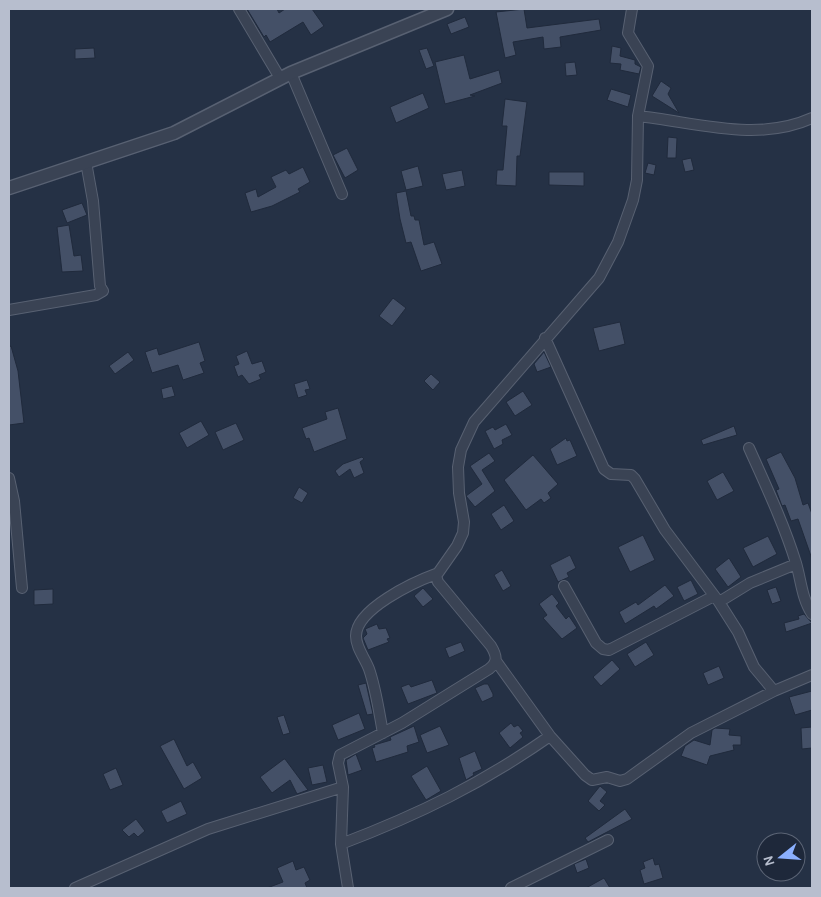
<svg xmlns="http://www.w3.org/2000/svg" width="821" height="897" viewBox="0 0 821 897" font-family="Karla,sans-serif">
<rect width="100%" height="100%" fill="#253145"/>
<path fill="#445067" stroke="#202a3c" d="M247,9h30l2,4 6,-4h27l12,17 -13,9 -8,-13 -33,20 -4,-7 -2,2z
M524,9l3,19 72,-9 2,11 -41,7 1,10 -17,2 -1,-12 -30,5 3,13 -11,3 -9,-46z
M465,17l4,10 -18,7 -4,-10z
M612,46l9,2 -1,8 15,4v4l6,3 -2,7 -19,-4 1,-6 -11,-1z
M94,48l1,10 -20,1v-10z
M427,48l7,18 -8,3 -7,-19z
M464,55l6,24 29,-9 3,13 -32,12 5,1 -30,8 -10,-42z
M575,62l2,13 -11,1 -1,-13z
M661,81l10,7 -3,6 11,19 -27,-17z
M611,89l20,6 -3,12 -21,-7z
M423,93l6,15 -33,15 -6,-16z
M505,99l22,3 -7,54h-3l-1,30 -20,-1 1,-15h6l4,-44h-5z
M668,137l9,1 -1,20h-9z
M347,148l11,22 -13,8 -12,-23z
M691,158l3,12 -9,2 -3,-12z
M648,163l8,2 -2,10 -9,-2z
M418,166l5,20 -17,4 -5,-19z
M303,167l7,15 -12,7 2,3 -28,14 -21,6 -6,-19 11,-4 2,8 18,-10 -5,-10 15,-7 3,4z
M462,170l3,16 -19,4 -4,-16z
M549,172h35v14l-35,-1z
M406,191l5,25h3l1,4h4l5,25 10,-3 8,22 -21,7 -10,-29 -5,1 -6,-24 -4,-26z
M82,203l5,12 -20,8 -5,-13z
M69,225l5,31 7,-1 2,16 -21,1 -5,-45z
M393,298l13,10 -14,18 -13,-10z
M620,322l5,22 -26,7 -6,-23z
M199,342l6,19 -5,2 4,10 -21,7 -5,-15 -26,8 -7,-21 12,-4 2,7z
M11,346l7,25 6,52 -15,2v-78z
M247,351l5,13 10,-3 4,11 -7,3 2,4 -12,5 -7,-9 -4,2 -4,-11 5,-2 -3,-8z
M128,352l6,8 -19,14 -6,-8z
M544,352l7,15 -14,5 -3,-8z
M431,374l9,8 -7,8 -9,-9z
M307,380l3,9 -5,1 2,5 -9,3 -4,-14z
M172,386l3,10 -12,3 -2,-10z
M523,391l9,14 -17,11 -9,-14z
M338,408l9,31 -33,13 -5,-14 -3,1 -4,-11 25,-9 -2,-7z
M201,421l8,14 -22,13 -8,-15z
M236,423l8,17 -21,10 -8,-18z
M506,424l6,11 -10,5 1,4 -9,5 -9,-18 8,-4 2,3z
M734,426l3,9 -34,10 -2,-5z
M566,438l1,3 3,-1 7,16 -20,9 -7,-16z
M781,452l14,26 8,27 5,-2 4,11v45l-14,-40 -7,2 -6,-16 -3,1 -6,-16 3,-1 -13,-30z
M489,453l6,8 -13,9 13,21 -20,16 -9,-11 16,-12 -12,-18z
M533,455l25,29 -10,9 3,5 -7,5 -3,-4 -15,11 -22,-30z
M362,457l2,2 -4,3 4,11 -10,5 -4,-9 -11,8 -4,-6 8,-7z
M723,472l11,19 -17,9 -10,-19z
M299,487l9,6 -6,10 -9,-5z
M504,505l10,16 -13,9 -10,-16z
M643,535l12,25 -25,12 -12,-25z
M768,536l9,18 -24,13 -10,-19z
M570,555l6,13 -9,5 2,4 -11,5 -8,-17z
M729,558l12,19 -13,10 -13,-18z
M502,570l9,16 -8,5 -9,-16z
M691,580l7,14 -14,7 -7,-14z
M665,585l9,11 -18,13 -2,-3 -29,18 -6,-12 17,-10 2,3z
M776,587l5,14 -9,3 -5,-14z
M423,588l10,11 -10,8 -9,-11z
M53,589v15l-19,1v-15z
M552,594l7,9 -3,3 10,13 3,-3 8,12 -15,11 -19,-21 4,-3 -8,-11z
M804,614l8,9 -26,9 -2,-9 15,-4 -1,-3z
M377,624l2,5 7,-1 4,10 -3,1 2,3 -21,8 -5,-12 4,-4 -2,-5z
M461,642l4,9 -16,7 -4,-10z
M646,642l8,13 -19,12 -8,-13z
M612,660l8,9 -19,17 -8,-9z
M719,666l5,12 -16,7 -5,-12z
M432,680l5,13 -29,11 -7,-17 8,-3 2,3z
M366,683l7,31 -6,1 -9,-30z
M484,684h4l5,10v3l-11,5 -7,-14z
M812,691v19l-17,5 -6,-18z
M359,713l6,16 -27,11 -6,-15z
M284,715l6,18 -7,2 -6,-18z
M511,723l3,4 4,-2 5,6 -3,2 3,4 -13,11 -11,-15z
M414,726l5,16 -12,4 1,6 -32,10 -4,-14 3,-1 -1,-2 17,-5 -1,-3z
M440,726l9,19 -22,8 -7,-18z
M812,727v21l-10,1 -1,-21z
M715,728l15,1 -1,6 12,1v9h-8l1,5 -24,6 -3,9 -26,-9 4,-10 9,-6 16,5 2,-15z
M174,739l13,27 6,-4 9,16 -18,11 -24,-43z
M475,751l7,18 -9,4 1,2 -8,5 -7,-22z
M356,754l6,16 -14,5 -2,-15z
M284,759h1l23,31 -11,4 -7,-14 -18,13 -12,-16z
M323,765l4,17 -15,3 -4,-17z
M427,766l14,25 -15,9 -15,-24z
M116,768l7,17 -13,5 -7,-16z
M600,786l7,6 -7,9 5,4 -6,6 -11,-10z
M181,801l6,13 -20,9 -6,-12z
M625,809l7,10 -44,23 -3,-4z
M136,819l9,12 -7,6 -4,-4 -5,4 -7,-7z
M653,858l2,7 4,-1 4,14 -19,6 -4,-14 5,-2 -2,-6z
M586,859l3,9 -12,5 -3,-9z
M293,861l3,9 8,-3 6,13 -5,3 2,5h-40l16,-6 -6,-14z
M604,878l6,10h-24z"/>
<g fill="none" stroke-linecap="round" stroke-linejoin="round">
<defs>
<path id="minor" d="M239,9l41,69
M291,73l51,121
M638,116c57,6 119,27 174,2
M9,310l87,-15 7,-4 -3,-5 -7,-85 -7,-39
M545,338l59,131 7,5 20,1 4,4 30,51 54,72 19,30 16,35 20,24
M749,448c17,38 35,76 47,115 5,17 6,36 16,51
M9,478l5,23 8,87
M564,586l32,57 7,6 6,1 105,-54
M719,602l31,-19 46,-19
M496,661l54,75 35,39 7,5 15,-3 13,4 7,-2 64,-46 83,-42 38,-16
M383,733c-4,-21 -7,-44 -14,-64 -4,-11 -13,-21 -13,-33 0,-27 58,-54 80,-62
M341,844c79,-30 140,-60 209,-108
M75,888l133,-59 135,-42
M348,888l-7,-44 2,-57 -5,-24 2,-8 62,-32 87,-54c9,-7 8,-13 2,-23l-53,-64 -2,-6 21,-30 6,-13 1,-11 -5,-29 -1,-26 3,-17 13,-28 125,-144 19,-36 15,-42 4,-20 1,-64 10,-50 -20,-33 4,-24
M511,888l97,-48"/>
<path id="tertiary" d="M9,188l165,-55 117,-60 156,-64"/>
</defs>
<use href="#minor" stroke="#586172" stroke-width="12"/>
<use href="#tertiary" stroke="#586172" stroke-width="15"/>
<use href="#minor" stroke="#3a4354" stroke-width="10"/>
<use href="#tertiary" stroke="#3a4354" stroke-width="12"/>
</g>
<rect width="821" height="897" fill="none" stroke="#b7bece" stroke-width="20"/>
<g transform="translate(781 857) rotate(253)"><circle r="24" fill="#1e283a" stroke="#5b6475"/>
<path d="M0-4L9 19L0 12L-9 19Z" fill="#8bb0ff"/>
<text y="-8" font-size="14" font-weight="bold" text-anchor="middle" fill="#b7bece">N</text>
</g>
</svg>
